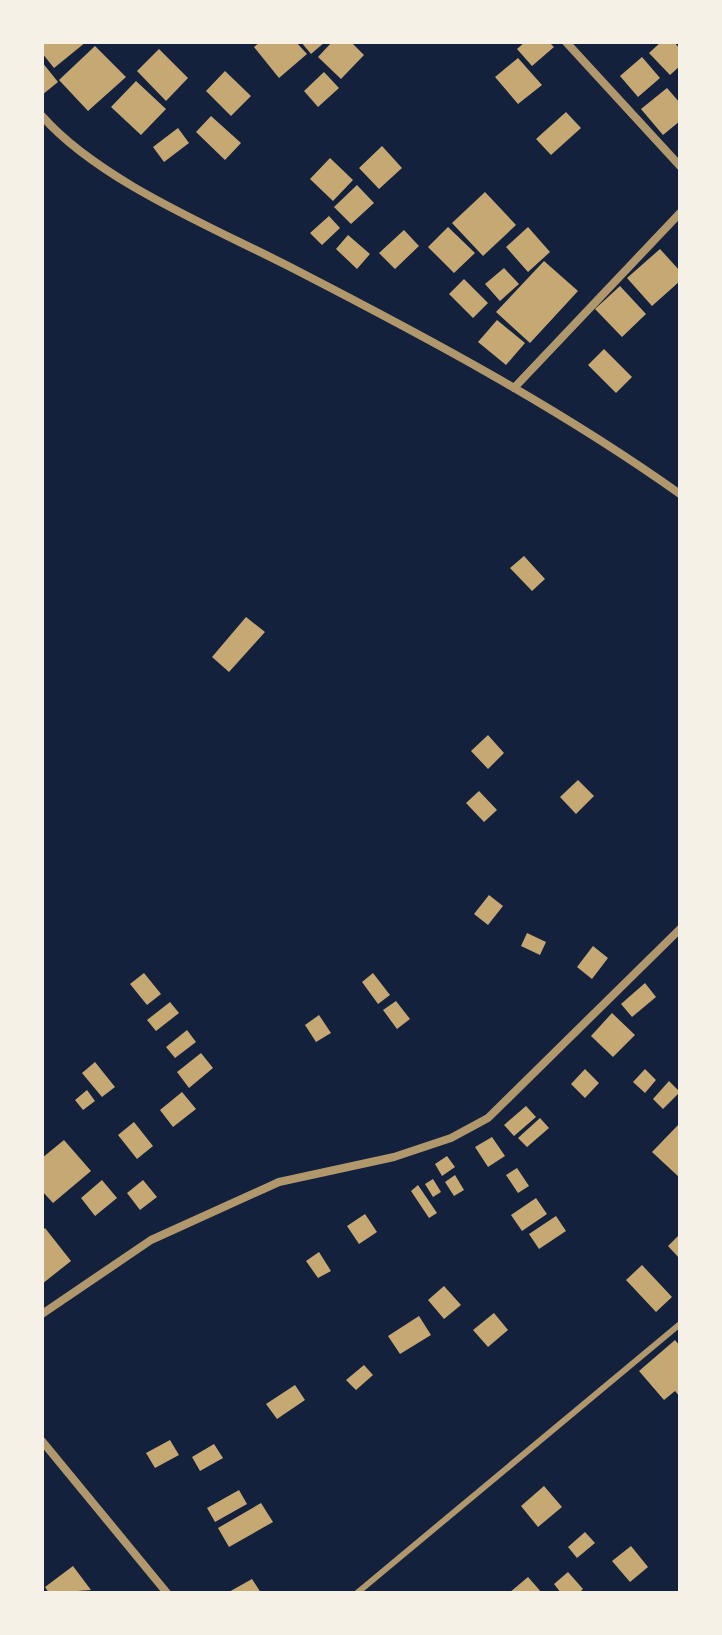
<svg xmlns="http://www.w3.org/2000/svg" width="722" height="1635" viewBox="0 0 722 1635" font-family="Raleway,sans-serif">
<rect width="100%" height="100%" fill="#14213d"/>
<path fill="#c6a872" d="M42,42h44l-32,26 -12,-15z
M260,42h36l11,12 -28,24 -25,-31z
M301,42h24l-14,12z
M332,42h19l13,13 -23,24 -23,-22z
M525,42h24l5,5 -22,19 -15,-17z
M661,42h13l6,7v17l-10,9 -21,-22z
M95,46l31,31 -38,34 -29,-31z
M159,49l29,29 -22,23 -29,-30z
M642,57l18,21 -22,19 -18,-21z
M518,58l24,27 -24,19 -23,-27z
M42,62l16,20 -16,13z
M225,71l26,25 -20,20 -25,-25z
M324,72l15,16 -21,19 -14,-16z
M136,81l30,28 -25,26 -30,-28z
M667,88l13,15v18l-17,14 -22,-26z
M566,112l15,16 -30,27 -15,-16z
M211,116l30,27 -16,17 -29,-28z
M178,128l11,15 -25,19 -11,-15z
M382,146l20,22 -23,21 -20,-21z
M330,158l23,22 -20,21 -23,-22z
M357,185l17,18 -23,21 -17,-17z
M485,192l31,33 -33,31 -31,-33z
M329,216l11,12 -18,17 -12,-12z
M448,227l27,26 -21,20 -26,-26z
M528,227l22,25 -22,20 -22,-25z
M404,230l15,16 -24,23 -16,-16z
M348,235l22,19 -13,15 -21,-20z
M660,249l20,22v10l-28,25 -25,-28z
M544,261l34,30 -48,52 -34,-31z
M504,268l15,16 -19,17 -15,-17z
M464,279l24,24 -15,15 -24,-24z
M620,286l26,28 -24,23 -27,-28z
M497,320l28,23 -19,22 -28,-23z
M604,349l28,28 -16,16 -28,-28z
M524,556l21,23 -13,12 -22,-23z
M246,617l19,15 -36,40 -17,-15z
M488,735l16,18 -16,16 -17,-18z
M578,780l16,16 -18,18 -16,-17z
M479,791l18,19 -13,12 -18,-19z
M489,895l14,11 -15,19 -14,-11z
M527,933l19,9 -6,13 -19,-9z
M593,946l15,12 -16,21 -15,-12z
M144,973l17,21 -14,11 -17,-21z
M373,973l17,22 -12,9 -16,-22z
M645,983l11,14 -24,20 -11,-13z
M396,1001l14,18 -13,10 -14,-19z
M170,1002l9,11 -23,18 -9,-11z
M612,1013l23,22 -22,22 -22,-21z
M319,1015l12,18 -15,9 -11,-17z
M187,1030l9,12 -21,16 -9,-11z
M201,1053l12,15 -24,20 -12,-16z
M95,1062l20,25 -13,10 -20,-24z
M585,1069l14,14 -14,15 -14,-14z
M645,1069l11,11 -11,13 -12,-11z
M669,1081l11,11 -17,17 -10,-10z
M87,1090l8,11 -12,9 -8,-10z
M182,1092l14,17 -23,18 -13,-17z
M526,1106l10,11 -22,19 -10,-11z
M540,1118l9,10 -22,19 -9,-9z
M134,1122l19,24 -16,13 -19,-24z
M680,1123v55l-28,-26z
M492,1137l13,19 -17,11 -13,-20z
M64,1140l27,31 -38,32 -11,-12v-33z
M447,1156l8,11 -13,9 -7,-12z
M517,1168l12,18 -11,7 -12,-18z
M455,1175l9,15 -10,6 -9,-14z
M433,1179l8,13 -8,5 -8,-13z
M102,1180l15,18 -22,18 -14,-18z
M143,1180l14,17 -17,13 -13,-17z
M418,1185l19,28 -8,5 -18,-27z
M536,1198l11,16 -25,17 -11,-16z
M365,1214l12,18 -18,12 -12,-18z
M556,1216l10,15 -27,18 -10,-15z
M45,1228l26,33 -29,23v-53z
M680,1234v25l-12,-13z
M319,1252l12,19 -13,7 -12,-17z
M642,1265l30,32 -16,15 -30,-32z
M444,1286l17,19 -17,14 -16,-19z
M494,1313l14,17 -20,17 -15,-17z
M419,1316l12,19 -31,19 -12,-18z
M675,1340l5,6v51l-5,-6 -11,9 -25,-29z
M364,1365l9,10 -17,15 -10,-10z
M295,1385l10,15 -28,19 -11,-15z
M170,1440l9,15 -24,13 -9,-15z
M214,1444l9,14 -23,13 -8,-14z
M544,1486l18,21 -24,20 -17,-21z
M239,1490l8,14 -32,18 -8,-14z
M261,1503l12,19 -44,25 -11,-19z
M585,1532l10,11 -18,15 -9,-11z
M631,1546l17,21 -18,15 -18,-21z
M73,1566l18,24 -42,3 -4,-6z
M568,1572l15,17 -4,4h-18l-7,-9z
M528,1577l14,16h-33z
M252,1579l9,14h-34z"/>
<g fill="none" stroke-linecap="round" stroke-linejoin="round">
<path stroke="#b1986c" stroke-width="6" d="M357,1593l323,-269"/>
<path stroke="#b1986c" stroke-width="8" d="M566,42l114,124
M42,116c58,66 175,113 254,154 132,68 263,138 384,224
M514,388l166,-175
M42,1314l109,-74 128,-58 115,-25 57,-19 37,-20 192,-189
M42,1441l125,152"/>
</g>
<rect width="722" height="1635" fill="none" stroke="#f6f1e7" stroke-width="88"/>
</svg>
